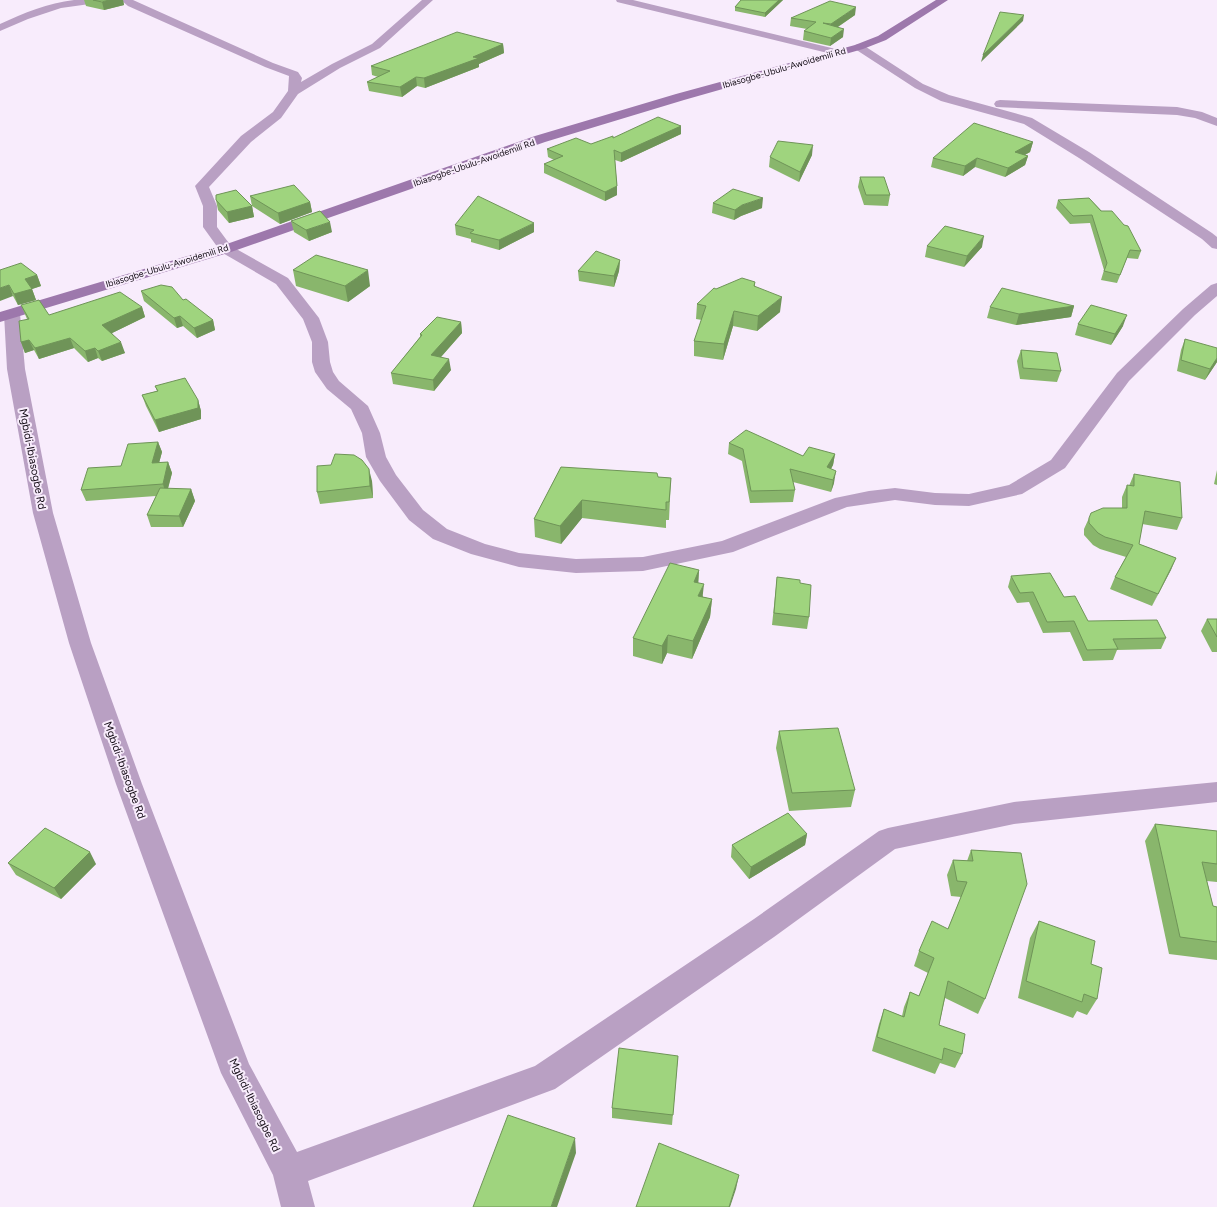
<svg xmlns="http://www.w3.org/2000/svg" width="1217" height="1207" viewBox="0 0 1217 1207" font-family="Figtree,sans-serif">
<rect width="100%" height="100%" fill="#f8ecfc"/>
<g fill="none" stroke-linecap="round" stroke-linejoin="round">
<path fill="#b9a0c3" fill-rule="evenodd" d="M74,0h28l-5,3 -36,5 -33,11 -28,12v-7c24,-11 48,-21 74,-24z
M121,0h12l140,63 25,9 4,6 -1,4 31,-18 40,-20 50,-44h11l-53,48 -40,20 -42,26 -17,24 -30,24 -42,45 8,19v21l14,19 57,32 31,40 9,24 2,20 3,10 6,9 29,25 12,27 6,24 10,18 27,35 24,19 38,15 34,9 57,6 67,-2 79,-16 113,-43 34,-7 26,-3 40,5 34,1 40,-9 42,-25 66,-87 66,-64 28,-24 6,-2v13l-22,19 -66,66 -64,87 -43,26 -53,12 -34,-1 -40,-5 -48,7 -114,45 -90,19 -67,2 -57,-6 -48,-13 -38,-15 -24,-19 -29,-39 -14,-24 -4,-24 -11,-24 -24,-20 -12,-17 -3,-10v-20l-9,-23 -27,-35 -55,-32 -18,-25v-21l-8,-20 46,-50 32,-24 15,-21 1,-15 -24,-9 -137,-61z
M616,0h17l211,51 2,2 -6,3 -223,-54z
M859,44l4,1 60,39 26,11 83,23 57,34 123,81 5,4v12l-5,-1 -10,-9 -123,-81 -55,-34 -83,-23 -26,-13 -60,-39 -1,-2 1,-2z
M1000,100l177,7 25,5 15,6v8l-22,-8 -18,-3 -181,-8 -2,-3 2,-3z
M12,309l6,2 2,3 5,55 28,144 38,130 51,141 107,280 48,88 238,-86 219,-147 125,-88 9,-3 126,-26 203,-20v20l-203,22 -119,25 -121,88 -219,152 -247,92 7,26h-34l-8,-32 -52,-102 -105,-289 -47,-141 -36,-130 -26,-144 -3,-55 2,-3z"/>
<path fill="#9d78ac" fill-rule="evenodd" d="M936,0h12l-62,40 -23,9 -179,51 -139,42 -314,110 -231,70v-10l221,-66 314,-110 141,-42 179,-49 23,-9z"/>
</g>
<path fill="#89b66c" d="M84,0h39l1,5 -20,5 -18,-4z
M741,0h42l-18,17 -30,-6v-4z
M855,15l-17,12 5,10 -13,9 -27,-6 1,-9 3,-2 -17,-3 1,-8z
M503,44l1,9 -25,11v3l-54,21 -8,-2 -15,11 -33,-6 -2,-9 11,-5 -6,-2 -1,-9z
M681,126v8l-60,28 -6,-2 2,26v9l-12,6 -61,-28v-9l10,-4 -6,-3 -1,-8 44,-5 22,-6z
M1033,142l-3,10 -5,3 3,1 -3,9 -20,12 -30,-10 -12,9 -32,-9 2,-9z
M812,155l-13,27 -30,-15 1,-10z
M860,177l30,18 -2,11 -24,-1 -6,-18z
M250,196l60,6 2,10 -32,12 -28,-18z
M1089,198l52,53 -3,8 -11,-1 -10,25 -16,-3 3,-10 -14,-47 -20,1 -14,-16 2,-8z
M216,200l36,6 2,11 -25,6 -11,-13z
M713,203l49,5 -21,8 -7,4 -22,-7z
M291,221l41,11 -23,9 -15,-9z
M455,225l79,7 -35,18 -28,-8v-3l-15,-4z
M927,246l55,1 -18,20 -39,-10z
M620,260l-1,11 -5,16 -35,-6 -1,-10z
M0,270l37,5 4,11 -9,3 4,11 -18,5 -5,-9z
M293,270l77,16 -22,16 -52,-16z
M755,282v5l25,25 -23,19 -24,-5 -10,34 -29,-4v-15l8,-21 -6,-1 1,-15 19,-15z
M141,291l42,9 30,20 2,10 -18,8 -14,-12 -6,2 -33,-27z
M21,305l28,10 93,-8 3,10 -33,16 13,20 -23,8 -4,-3 -10,4 -14,-14 -35,11 -5,-9 -9,3 -4,-11 6,-23z
M1074,306l-3,11 -55,8 -29,-7 3,-11z
M461,322l1,11 -21,24 10,13 -17,21 -41,-7 -2,-11 29,-36v-3z
M1078,324l45,2 -12,19 -36,-10z
M1185,339l32,23 -12,18 -28,-9 4,-21z
M1021,350l40,21 -4,11 -37,-3 -3,-18z
M155,386l43,14 3,11v8l-42,13 -13,-26 -4,-11 15,-4z
M158,442l4,10 -3,11 9,-1 4,11 -4,16h23l4,12 -12,26h-32l-4,-12 9,-19 -70,5 -5,-11 40,-24z
M729,443l74,13 32,-2 -2,11 -2,4 3,14 -3,9 -38,-10 2,8 -2,12 -43,1 -8,-42 -14,-7z
M331,465l41,16 1,17 -53,6 -3,-12z
M561,467l97,10 13,1 -2,42h-3v8l-84,-10 -21,26 -26,-7 -1,-18z
M1217,470v15l-3,-1z
M1134,474l48,44 -5,12 -35,-6 -3,20 37,14 -24,48 -42,-17 5,-12 11,-20 -26,-8 -7,-4 -9,-10v-6l5,-11 33,-10v-11l5,-12 2,1z
M699,570l-1,13 5,14 9,2 -2,18 -18,42 -25,-6 -5,11 -29,-8v-18z
M1011,576l53,21 24,24 78,17 -5,11 -44,1 -4,10 -30,1 -13,-29 -27,1 -14,-31 -12,1 -9,-16z
M777,577l23,6 9,34 -2,12 -35,-4z
M1207,619h10v33h-5l-11,-21z
M779,731l76,59 -4,17 -62,4 -13,-63z
M1155,824l62,7v51l-10,-1 6,25 4,1v53l-48,-6 -24,-113z
M807,834l-2,11 -56,34 -18,-22 1,-12z
M971,850l50,3 -36,146 -7,15 -33,-16 -6,27 23,29 -7,14 -15,-5 -5,11 -63,-23 7,-27 5,-15 18,7 2,-9 6,-15 9,4 9,-23 -14,-7 5,-15 29,-22 13,-32 -10,-1 -4,-21 6,-15 14,1z
M8,863l88,1 -35,35 -45,-24z
M1039,921l52,43 6,35 -10,16 -10,-4 -4,7 -55,-20 12,-60z
M678,1056l-6,69 -60,-7v-10z"/>
<path fill="#6f9458" d="M109,0h14l1,5 -20,5 -2,-8z
M779,0h4l-18,17v-4z
M856,7l-1,8 -25,17 1,-8z
M1024,15l-1,6 -42,41 2,-7z
M844,29l-1,8 -13,9 1,-8z
M503,44l1,9 -25,11v3l-54,21 -1,-10z
M416,77l1,9 -15,11 -2,-10z
M681,126v8l-60,28v-9z
M1033,142l-3,10 -17,9 2,-9z
M813,145l-1,10 -13,27 1,-10z
M1028,156l-3,9 -20,12 3,-9z
M977,158l-2,9 -12,9 2,-10z
M617,186v9l-12,6v-9z
M763,198l-1,10 -21,8 -7,4 1,-10 7,-5z
M310,202l2,10 -32,12 -2,-11z
M252,206l2,11 -25,6 -2,-11z
M330,222l2,10 -23,9 -3,-11z
M534,223v9l-35,18v-10z
M984,236l-2,11 -18,20 3,-11z
M620,260l-1,11 -5,16v-11z
M368,270l2,16 -22,16 -3,-16z
M37,275l4,11 -9,3 4,11 -18,5 -4,-11 11,-15z
M9,285l4,11 -13,5v-13z
M782,297l-2,15 -23,19 1,-15z
M1074,306l-3,11 -55,8 3,-11z
M142,307l3,10 -39,19 -4,-11z
M734,311l-1,15 -10,34 1,-16z
M1127,315l-4,11 -12,19 4,-11z
M180,316l3,10 -6,2 -3,-10z
M213,320l2,10 -18,8 -3,-10z
M461,322l1,11 -30,34 -1,-12z
M70,338l4,10 -35,11 -4,-11z
M29,340l5,10 -9,3 -4,-11z
M121,342l4,11 -23,8 -4,-10z
M95,348l3,10 -10,4 -3,-11z
M1217,358v4l-12,18 5,-11z
M449,359l2,11 -17,21 -1,-11z
M198,400l3,11v8l-42,13 -4,-12z
M158,442l4,10 -6,22 -4,-11z
M835,454l-2,11 -8,14 2,-12z
M168,462l4,11 -6,22 -3,-11z
M369,469l3,12 1,17 -3,-12z
M836,471l-2,12 -3,9 2,-12z
M191,489l4,12 -12,26 -4,-11z
M582,500v18l-21,26 -1,-18z
M1176,558l-5,12 -19,36z
M699,570l-1,18 -4,-6z
M704,584l-2,18 -4,-6z
M712,599l-2,18 -18,42 1,-18z
M668,635l-1,18 -5,11v-18z
M807,834l-2,11 -56,34 2,-12z
M90,852l6,12 -35,35 -7,-11z
M575,1138l1,15 -19,54h-6z
M739,1175l-3,14 -6,18h-1z"/>
<path fill="#9fd47e" stroke="#6f9458" d="M93,0h16l-7,2z
M741,0h38l-14,13 -30,-6z
M830,1l26,6 -25,17 -8,-1 21,6 -13,9 -27,-7 12,-9 -25,-4z
M1000,12l24,3 -41,40z
M457,32l46,12 -30,13 6,1 -55,20 -8,-1 -16,10 -33,-5 23,-11 -19,-5z
M658,117l23,9 -60,27 -7,-3 3,36 -12,6 -61,-28 19,-8 -16,-7 29,-11 15,6 22,-8v2z
M974,123l59,19 -18,10 13,4 -20,12 -31,-10 -12,8 -32,-8z
M778,141l35,4 -13,27 -30,-15z
M860,177h24l6,18h-24z
M294,185l16,17 -32,11 -28,-17z
M733,189l30,9 -21,7 -7,5 -22,-7z
M236,190l16,16 -25,6 -11,-12v-5z
M478,196l56,27 -35,17 -29,-7 4,-3 -19,-5z
M1089,198l12,13h11l12,14 4,1 13,25 -11,-1 -10,25 -16,-4 3,-8 -15,-48 -19,1 -15,-16z
M320,211l10,11 -24,8 -15,-9z
M945,226l39,10 -17,20 -40,-10z
M596,251l24,9 -6,16 -36,-5z
M316,255l52,15 -23,16 -52,-16z
M21,263l16,12 -12,4 7,10 -18,5 -5,-9 -9,3v-18z
M742,278l13,4 -1,4 28,11 -24,19 -24,-5 -10,33 -30,-3 12,-35 -9,-2 17,-16 2,1z
M161,285l11,2 11,13 3,-1 27,21 -19,8 -14,-12 -6,2 -33,-27z
M1002,288l72,18 -55,8 -29,-7z
M120,292l22,15 -40,18 19,17 -23,9 -3,-3 -10,3 -15,-13 -35,10 -6,-8 -8,2 -2,-21 10,-2 -8,-14 18,-5 10,15z
M1091,305l36,10 -12,19 -37,-10z
M437,317l24,5 -30,33 18,4 -16,21 -42,-7 31,-38 -2,-1z
M1185,339l32,9v10l-7,11 -29,-9z
M1021,350l36,3 4,18 -38,-3z
M185,378l13,22v8l-43,12 -13,-25 16,-4 -3,-5z
M746,430l57,26 6,-9 26,7 -8,13 9,4 -3,9 -43,-11 5,21 -44,1 -8,-42 -14,-6z
M158,442l-6,21 16,-1 -5,22 -82,6 7,-22 33,-2 7,-22z
M335,454l19,1 8,5 7,9 1,17 -53,6v-26l14,-1z
M561,467l96,6 1,4 13,1 -2,24h-3v8l-84,-10 -22,26 -26,-7z
M1134,474l46,8 2,36 -37,-7 -6,33 37,14 -18,36 -43,-17 18,-32 -28,-8 -7,-4 -9,-10v-5l2,-5 12,-5h24v-23l7,1z
M160,488l31,1 -12,27 -32,-1z
M670,563l29,7 -5,12 10,2 -6,12 14,3 -19,42 -25,-6 -6,11 -29,-8z
M1050,573l14,24 11,-1 13,25 69,-1 9,18 -53,1 5,10 -31,1 -13,-29 -27,1 -14,-30 -13,1 -9,-17z
M777,577l23,3v3l11,2 -2,32 -35,-4z
M1207,619h10v18z
M838,728l17,62 -63,3 -13,-62z
M788,813l19,21 -56,33 -19,-22z
M1155,824l62,7v33l-15,-2 11,44 4,1v35l-37,-5z
M45,828l45,24 -36,36 -46,-25z
M971,850l50,3 6,31 -42,115 -37,-18 -9,44 26,9 -3,20 -18,-6 -2,12 -65,-23 7,-28 20,8 6,-25 9,4 15,-38 -15,-7 13,-30 16,8 19,-47 -10,-1 -4,-21 20,1z
M1039,921l56,20 -4,23 11,4 -5,31 -13,-5 -2,8 -56,-21z
M619,1048l59,8 -5,59 -61,-7z
M508,1115l67,23 -24,69h-78z
M659,1143l80,32 -10,32h-93z"/>
<g text-anchor="middle" stroke-width="4" stroke-linejoin="round" paint-order="stroke">
<g font-size="9" fill="#100912" stroke="#f8ecfc">
<text transform="translate(784 68) rotate(-16)" y="3">Ibiasogbe-Ubulu-Awoidemili Rd</text>
<text transform="translate(474 163) rotate(-19)" y="3">Ibiasogbe-Ubulu-Awoidemili Rd</text>
<text transform="translate(167 266) rotate(-17)" y="3">Ibiasogbe-Ubulu-Awoidemili Rd</text>
</g>
<g font-size="11" fill="#100912" stroke="#f8ecfc">
<text transform="translate(33 459) rotate(79)" y="4">Mgbidi-Ibiasogbe Rd</text>
<text transform="translate(125 770) rotate(70)" y="4">Mgbidi-Ibiasogbe Rd</text>
<text transform="translate(255 1105) rotate(64)" y="4">Mgbidi-Ibiasogbe Rd</text>
</g>
</g>
</svg>
